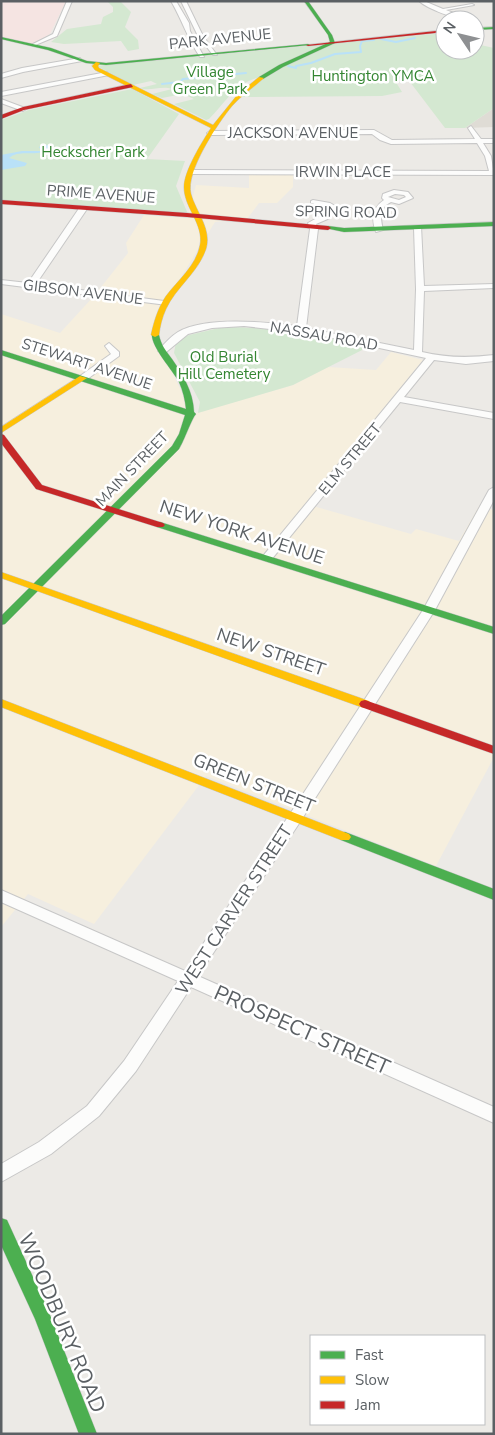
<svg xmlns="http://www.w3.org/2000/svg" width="495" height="1435" viewBox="0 0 495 1435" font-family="'Nunito Sans',sans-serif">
<rect width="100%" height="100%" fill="#eceae6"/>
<path fill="#f6efde" d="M249,173h44v14l-16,16h-18l-12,16 -32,3 -50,81 -10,33 37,78 101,-29 35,-18 48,3 15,-18 32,8 -117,144 105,30 5,-5 43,12 20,-35 15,4v247l-58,109 -230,-90 -112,148 -66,-30 -27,33v-613l59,19 34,-37 34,-43 -2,-10 18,-28 43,3 9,-33 53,3z"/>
<path fill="#dfdcd5" d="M494,108v19l-29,1z"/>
<path fill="#f5e4e2" d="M1,1h65l-16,33 -16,10 -33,-7z"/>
<path fill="#d4e8d1" d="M107,1h13l11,11 -6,15 13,13 1,9 -11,2 -7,-10 -57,3 -13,-2 16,-13 34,-5 2,-7 10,-5v-5z
M445,33v17h30v-8l1,2 18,4v60l-29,20h-20l-38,-50 -13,1 8,13 -20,4 -141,1 23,-20c-25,1 -39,26 -55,42l-3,1 -32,-16 20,-5 -11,-5 -21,4 -10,-4 20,-5c-11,-4 -22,3 -32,-1l17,-4 -6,-3 -18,4 -36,-19z
M132,89l47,25 -32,45 38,2 -9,25 12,28 -187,-14v-80l28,-10z
M223,327c50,0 98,9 147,19l-77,39 -95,28 2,-11 -26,-49 2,-11 9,-6z"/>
<path fill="#b9e1f8" d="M47,145l6,3c-5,2 -9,5 -16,5 -10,1 -20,-2 -28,5l18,5 -2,3 -24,4v-15l21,-4h23l2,-2 -8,-1 1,-2z"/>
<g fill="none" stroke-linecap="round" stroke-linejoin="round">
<path stroke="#b9e1f8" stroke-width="2" d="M381,39l15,3 19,-4
M288,66l8,2v-2l15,-3 24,-9 26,-2 -1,-6 2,-5 12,-1
M162,84l18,-2 3,-3 63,-6"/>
<defs>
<path id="street" d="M67,1h5l-15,35 -24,10v-2l20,-10z
M171,1h5l13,22 1,8 14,26h-4c-12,-18 -18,-37 -29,-56z
M181,1h5l17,35 14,19h-4l-15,-19z
M419,1h5l19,8 29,-5 2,1 -28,5 15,6 6,4c-10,0 -41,-12 -48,-19z
M80,58l2,3 -59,11 -22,6v-4l21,-6z
M107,72l2,3 -108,21v-4z
M1,99l24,9 1,1 -3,2 -22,-8z
M471,126l10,13h13v4h-11l8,13 3,19 -302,-1 -3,-2 3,-2 297,1 -4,-15 -8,-13 -86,1 -11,-4 -8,-6 -162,1 -3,-2 3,-2 164,-1 18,10 83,-1 -7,-11z
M394,190l14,2 5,6 -14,6 -8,-2c-12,6 -11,15 -8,28l-7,2c-5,-13 -4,-24 8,-32l-2,-2 1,-4zM395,194l9,1 2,2 -7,3 -11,-3z
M313,200l17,3 7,4 -7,11 -14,6 2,5 -12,99 108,22 2,-61 -2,-61 7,-2 3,60 70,-2v4l-70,3 -2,61c25,6 47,6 72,3v6l-28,3 -32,-4 -30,37 90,16v6l-94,-17 -129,158h-8l-1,-2 1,-2 163,-198 -112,-24 -70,-8 -32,2 -24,6 -23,19 -7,-2c5,-6 12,-14 20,-19 27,-16 88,-10 119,-6l13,-97 -2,-6 16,-9 5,-6 -18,-5v-2z
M80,207l7,2 -51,75 128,17h3v4l-166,-21v-4l27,3z
M109,343l10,9v4l-33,24h-6v-4l31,-22 -6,-8z
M494,487v13l-59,110 -135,212 -102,154 296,131v16l-303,-136 -55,84 -37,45 -48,38 -50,28v-18l38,-22 48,-36 37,-45 54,-80 -177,-79v-12l184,81 105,-157 133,-204 66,-120z"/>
<path id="fast" d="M304,1h4l24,34 3,8 -52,24 -20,12h-4v-2l20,-12 51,-23 -2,-7z
M494,27v2l-19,1v-2z
M1,37l50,11 36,13 19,2 202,-19 2,1 -204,20 -20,-2 -38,-13 -47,-11z
M494,222v4l-150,6 -19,-4 3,-2 16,2z
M152,333l7,2c2,10 7,16 13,24 11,16 21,32 22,53l2,2c-4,4 -12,27 -17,35l-174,175 -4,1v-9l171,-170 7,-12 6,-19 -184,-60v-5l185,59c-1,-9 -3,-18 -7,-27 -7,-13 -29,-36 -27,-49z
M160,522l334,105v7l-337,-107v-4z
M345,832l149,57v11l-153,-60 -2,-3 2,-3z
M1,1218l6,2 41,90 49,124h-18l-44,-115 -34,-74z"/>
<path id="slow" d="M96,62l4,1 -2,3 1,2 114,57 25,-31 21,-17 5,1c-11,10 -22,17 -32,28 -14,17 -47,66 -41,88 5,18 21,35 15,55 -8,24 -30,38 -40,60 -4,9 -6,17 -7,26l-4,2 -4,-2c3,-14 7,-27 15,-39 12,-16 30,-30 34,-51 4,-21 -16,-37 -16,-58 0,-16 18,-45 27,-59l-116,-58 -3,-4z
M80,376l7,2 -86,55v-6z
M1,572l368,129 2,3 -6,4 -4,-1 -360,-129z
M1,699l348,135 2,3 -2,3h-8l-340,-133z"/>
<path id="jam" d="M445,30v2l-137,14 -2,-1z
M131,84l2,3 -109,23 -23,9v-4l22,-8z
M1,200l186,13 141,13 3,2 -3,2 -141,-13 -186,-13z
M1,434l3,1 38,50 121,38 2,2 -2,2h-6l-121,-38 -35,-46z
M365,700l129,46v8l-133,-47 -2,-3 2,-3z"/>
</defs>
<use href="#street" stroke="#c7c7c7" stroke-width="2"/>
<use href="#fast" stroke="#c8c8c8" stroke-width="1"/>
<use href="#slow" stroke="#c8c8c8" stroke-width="1"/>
<use href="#jam" stroke="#c8c8c8" stroke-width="1"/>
<use href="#street" fill="#fcfcfb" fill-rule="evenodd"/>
<use href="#fast" fill="#4caf50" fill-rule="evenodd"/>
<use href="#slow" fill="#ffc107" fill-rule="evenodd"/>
<use href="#jam" fill="#c62828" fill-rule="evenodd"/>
</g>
<g text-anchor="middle" stroke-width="5" stroke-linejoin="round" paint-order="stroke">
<g font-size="15" fill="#5b6064" stroke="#fff">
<text transform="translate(220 39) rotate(-6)" y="5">PARK AVENUE</text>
<text x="293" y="138">JACKSON AVENUE</text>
<text x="343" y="177">IRWIN PLACE</text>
<text transform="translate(101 194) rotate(4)" y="5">PRIME AVENUE</text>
<text transform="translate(346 212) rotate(1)" y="5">SPRING ROAD</text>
<text transform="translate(83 292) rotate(7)" y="5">GIBSON AVENUE</text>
<text transform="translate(324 336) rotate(10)" y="5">NASSAU ROAD</text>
<text transform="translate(87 364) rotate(18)" y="5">STEWART AVENUE</text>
<text transform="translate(350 459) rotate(-50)" y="5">ELM STREET</text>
<text transform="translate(132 469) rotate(-46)" y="5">MAIN STREET</text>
</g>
<g font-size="15" fill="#338531" stroke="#fff">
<text x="210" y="77">Village<tspan x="210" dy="17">Green Park</tspan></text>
<text x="373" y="81">Huntington YMCA</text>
<text x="93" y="157">Heckscher Park</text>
<text x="224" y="362">Old Burial<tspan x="224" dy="17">Hill Cemetery</tspan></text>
</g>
<g font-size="18" fill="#5b6064" stroke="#fff">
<text transform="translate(242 532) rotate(18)" y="6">NEW YORK AVENUE</text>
<text transform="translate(271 652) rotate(19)" y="6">NEW STREET</text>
<text transform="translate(254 783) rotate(22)" y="6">GREEN STREET</text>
<text transform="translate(234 910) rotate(-57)" y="6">WEST CARVER STREET</text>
</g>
<g font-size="21" fill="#5b6064" stroke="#fff">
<text transform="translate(302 1030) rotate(24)" y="7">PROSPECT STREET</text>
<text transform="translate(62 1323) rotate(67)" y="7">WOODBURY ROAD</text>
</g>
</g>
<rect width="495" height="1435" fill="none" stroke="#5b6064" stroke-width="5"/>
<rect x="310" y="1335" width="175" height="90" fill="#ffffff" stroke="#bdbfc1"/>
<rect x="320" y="1351" width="25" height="8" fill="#4caf50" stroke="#bdbfc1"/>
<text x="355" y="1360" font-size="15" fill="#5b6064">Fast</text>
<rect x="320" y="1376" width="25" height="8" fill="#ffc107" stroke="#bdbfc1"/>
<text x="355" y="1385" font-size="15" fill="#5b6064">Slow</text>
<rect x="320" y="1401" width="25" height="8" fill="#c62828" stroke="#bdbfc1"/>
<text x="355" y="1410" font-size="15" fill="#5b6064">Jam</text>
<g transform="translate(460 35) rotate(305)"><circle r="24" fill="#ffffff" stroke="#bdbfc1"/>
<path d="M0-4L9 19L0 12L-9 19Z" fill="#8e9092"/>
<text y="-8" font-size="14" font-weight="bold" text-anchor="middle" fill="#5b6064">N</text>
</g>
</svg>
